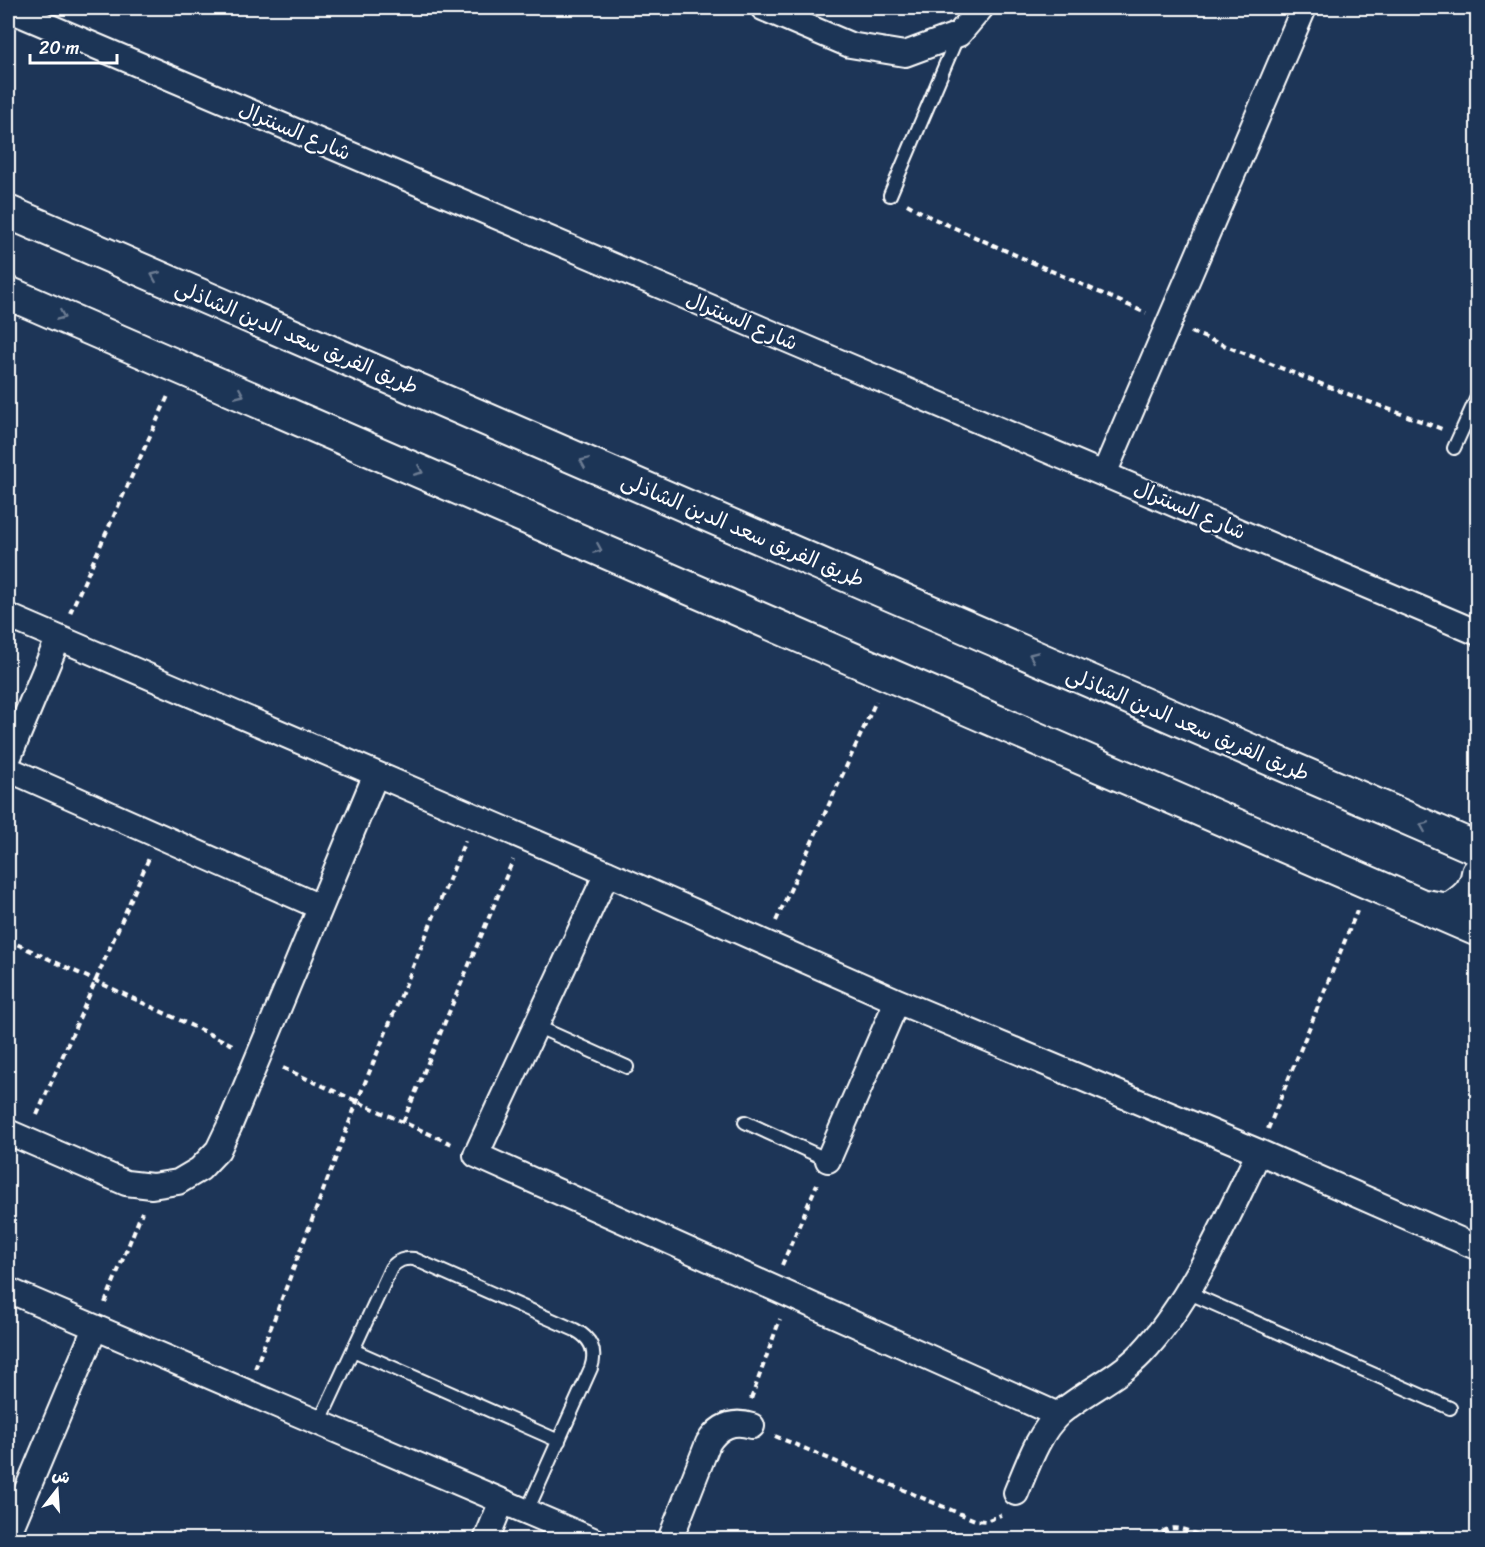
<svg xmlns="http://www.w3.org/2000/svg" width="1485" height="1547" viewBox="0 0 1485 1547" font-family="Sriracha,'Playpen Sans Arabic',sans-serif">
<rect width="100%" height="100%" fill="#1d3557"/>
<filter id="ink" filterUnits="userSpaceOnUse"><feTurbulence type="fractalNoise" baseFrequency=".0167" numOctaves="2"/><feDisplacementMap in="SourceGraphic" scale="12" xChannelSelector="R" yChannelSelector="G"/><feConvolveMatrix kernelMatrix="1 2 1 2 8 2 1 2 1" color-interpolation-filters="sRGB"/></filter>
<g filter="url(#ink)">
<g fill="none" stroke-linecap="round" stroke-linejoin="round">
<defs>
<path id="service" d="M890,195l68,-160
M1454,448l24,-53
M536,1026l91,41
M745,1122l83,38
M1187,1292l263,116
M353,1350l206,91
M319,1423l72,-155c7,-8 13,-10 23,-9l161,71c16,8 22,21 16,38l-64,143"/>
<path id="minor" d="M763,8l87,37 55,9 54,-20 22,-26
M8,9l1470,624
M1104,474l200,-466
M8,616l599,257 290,128 362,151 219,96
M8,759l50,-120
M8,769l312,138
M607,873l-131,282 582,260
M8,1132l118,51 26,3 26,-4 22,-13 18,-19 11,-23 147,-353
M828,1160l69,-159
M8,1290l585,250
M1016,1493c11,-26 22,-60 44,-80 26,-22 58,-35 81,-59 49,-51 87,-138 118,-202
M8,1535l87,-207
M486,1540l16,-39
M670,1540l38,-97c11,-17 25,-23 44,-17"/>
<path id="tertiary" d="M8,212l1470,637
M8,293l1470,637
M1425,906l24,4c15,-10 26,-17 29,-37"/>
</defs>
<use href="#service" stroke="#fff" stroke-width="16"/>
<use href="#minor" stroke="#fff" stroke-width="28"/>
<use href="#tertiary" stroke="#fff" stroke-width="36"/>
<path stroke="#fff" stroke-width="4" stroke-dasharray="6 4.5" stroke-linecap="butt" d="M907,204l23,13 216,96
M1191,332l125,50 126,47
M70,613l98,-217
M776,921l100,-220
M8,940l227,106
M283,1068l171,77
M37,1115l112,-257
M403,1122l110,-262
M1268,1129l89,-218
M782,1265l35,-81
M105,1303l37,-91
M255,1369l102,-267 108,-261
M751,1399l29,-80
M775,1436l200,84 11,1 15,-6
M1155,1540c14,-22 35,-8 54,0"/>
<use href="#service" stroke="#1d3557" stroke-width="12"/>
<use href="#minor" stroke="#1d3557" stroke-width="24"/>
<use href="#tertiary" stroke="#1d3557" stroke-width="32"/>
</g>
<defs><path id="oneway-chevron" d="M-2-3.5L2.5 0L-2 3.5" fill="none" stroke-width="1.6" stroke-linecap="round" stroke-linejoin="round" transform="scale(1.5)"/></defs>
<g stroke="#6c7c92">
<use href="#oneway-chevron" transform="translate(155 276) rotate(-157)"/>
<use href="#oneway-chevron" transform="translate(61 316) rotate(23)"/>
<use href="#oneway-chevron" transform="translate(240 394) rotate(23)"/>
<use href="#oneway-chevron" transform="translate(584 462) rotate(-157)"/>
<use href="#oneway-chevron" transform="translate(419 471) rotate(23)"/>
<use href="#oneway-chevron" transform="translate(598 549) rotate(23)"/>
<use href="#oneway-chevron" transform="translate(1033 656) rotate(-157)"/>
<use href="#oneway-chevron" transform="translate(1424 826) rotate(-157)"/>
</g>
</g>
<g text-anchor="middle" stroke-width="4.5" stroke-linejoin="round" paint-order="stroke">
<g font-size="21" fill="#fff" stroke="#1d3557">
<text transform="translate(295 131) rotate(23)" y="7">شارع السنترال</text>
<text transform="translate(742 321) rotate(23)" y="7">شارع السنترال</text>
<text transform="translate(297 337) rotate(23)" y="7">طريق الفريق سعد الدين الشاذلى</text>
<text transform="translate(1190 510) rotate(23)" y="7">شارع السنترال</text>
<text transform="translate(743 530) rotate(23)" y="7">طريق الفريق سعد الدين الشاذلى</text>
<text transform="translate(1188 724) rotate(23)" y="7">طريق الفريق سعد الدين الشاذلى</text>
</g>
</g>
<rect width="1485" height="1547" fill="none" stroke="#1d3557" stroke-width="30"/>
<rect x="15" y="15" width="1455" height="1517" fill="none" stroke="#fff" stroke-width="2" filter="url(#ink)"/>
<g transform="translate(57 1490) rotate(17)" stroke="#1d3557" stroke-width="4.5" paint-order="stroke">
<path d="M0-4.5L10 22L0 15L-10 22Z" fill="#ffffff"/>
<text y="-9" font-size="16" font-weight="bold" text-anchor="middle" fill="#ffffff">ش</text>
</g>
<path d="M30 54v9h87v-9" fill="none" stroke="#ffffff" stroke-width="3"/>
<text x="39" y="54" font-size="18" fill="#ffffff" stroke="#1d3557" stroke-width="4.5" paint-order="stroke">20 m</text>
</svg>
